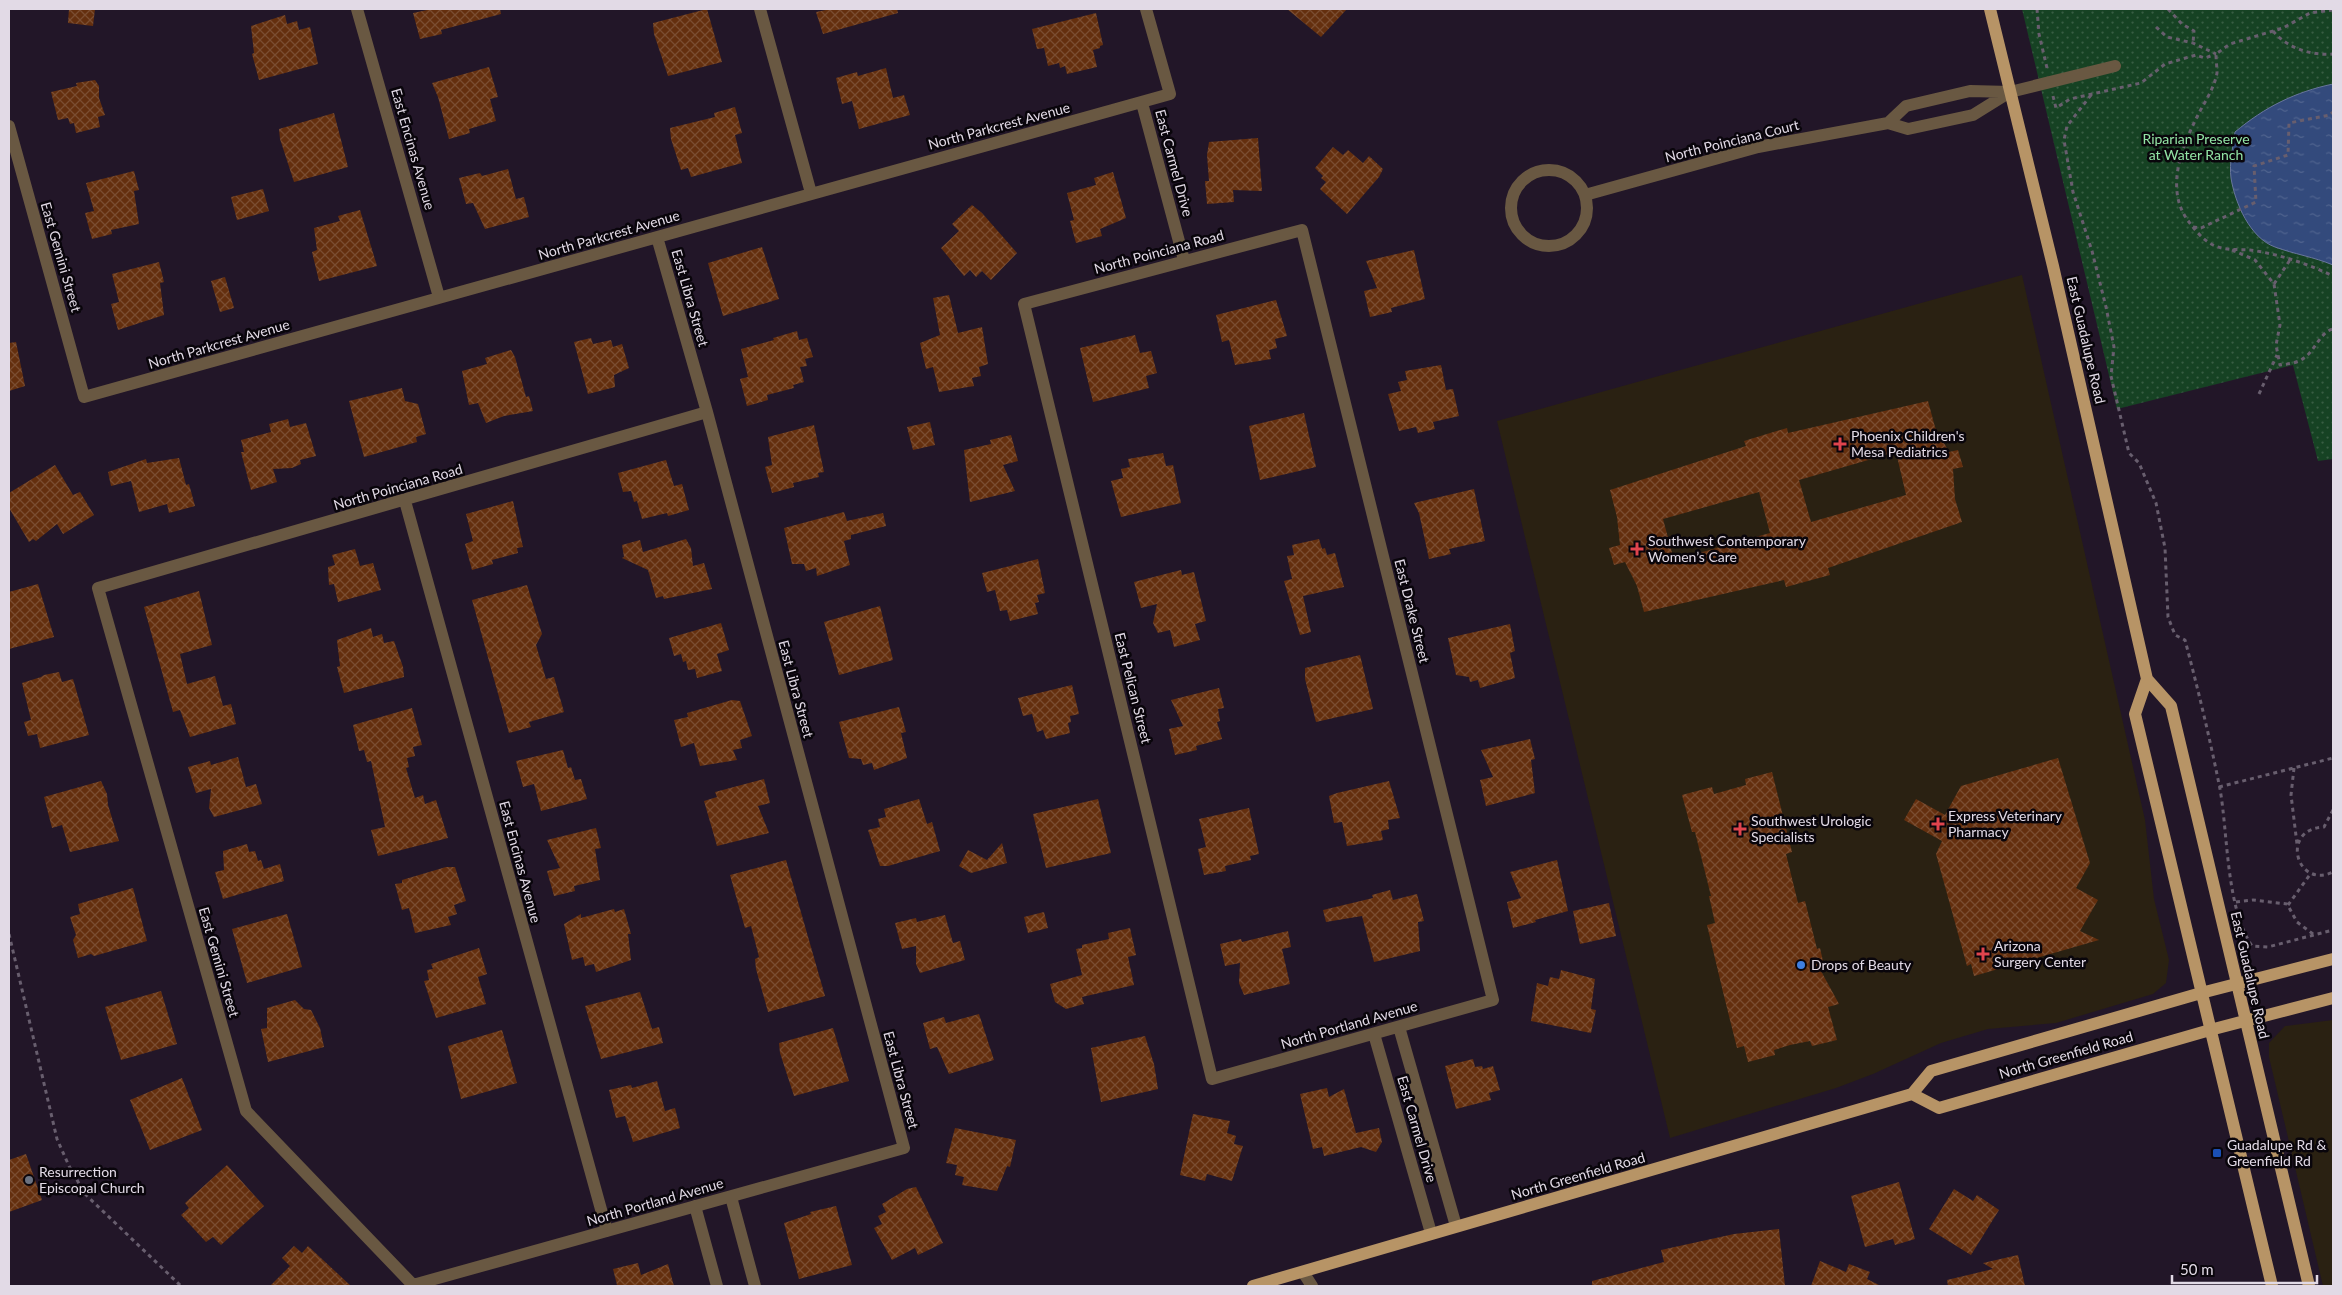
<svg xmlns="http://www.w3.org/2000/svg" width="2342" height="1295" viewBox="0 0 2342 1295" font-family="Lato,sans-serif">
<defs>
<pattern id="grass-dots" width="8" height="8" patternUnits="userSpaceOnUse" patternTransform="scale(1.25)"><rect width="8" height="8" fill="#164223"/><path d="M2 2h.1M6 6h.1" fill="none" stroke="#385d43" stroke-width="1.8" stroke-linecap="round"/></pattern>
<pattern id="water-ripples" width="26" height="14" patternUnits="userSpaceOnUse" patternTransform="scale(1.25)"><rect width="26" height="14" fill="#334a7c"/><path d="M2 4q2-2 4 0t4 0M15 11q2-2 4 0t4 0" fill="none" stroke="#50648f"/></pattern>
<pattern id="building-cross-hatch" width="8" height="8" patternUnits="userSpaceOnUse" patternTransform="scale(1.25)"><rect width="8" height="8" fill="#642f0e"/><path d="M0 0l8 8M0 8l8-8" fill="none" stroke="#7a4d31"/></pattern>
</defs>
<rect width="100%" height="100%" fill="#221628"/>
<path fill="#2a2112" d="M2022,275l123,545 9,79 15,61 -3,23 -13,11 -97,29 -68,6 -47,14 -68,31 -37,14 -166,50 -173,-717z
M2333,1020v266h-10l-54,-229v-14l16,-17z"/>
<path fill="url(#grass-dots)" d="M2022,9h311v450l-15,2 -25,-96 -176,44z"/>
<path fill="url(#water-ripples)" stroke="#68759c" d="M2333,84v181c-19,-8 -39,-11 -58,-18 -25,-9 -40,-44 -44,-69 -2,-15 2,-31 4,-46 30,-25 60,-40 98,-48z"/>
<path fill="url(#building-cross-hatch)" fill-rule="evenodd" d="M69,9h26l-2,17 -25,-3z
M432,9h68l1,5 -60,16 1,4 -22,5 -7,-26z
M707,9l15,53 -54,14 -14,-42 -1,-11z
M831,9h66l1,4 -75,21 -7,-22z
M1287,9h60l-26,28z
M1096,13l7,32 -3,1v2l-7,2 4,17 -30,7 -2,-8 -5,2 -1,-5 -11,3 -4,-18 -7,1 -5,-20z
M285,15l2,9 10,-3 2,9 11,-3 8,37 -59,16 -7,-26 2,-1 -3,-27z
M489,67l9,30 -8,2 6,22 -27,8 1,4 -21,6 -11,-42 -6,-14z
M886,68l7,30 11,-3 6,20 -51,14 -7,-28 -10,3 -6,-26 21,-6 1,4z
M95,80l4,6v12l6,17 -7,2 2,10 -24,6 -2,-10 -4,1 -2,-6 -10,2 -7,-28 26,-6 -1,-3z
M735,107l7,26 -7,2 7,28 -51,14 -3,-9 -7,2 -10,-31 -1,-11 45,-11 -1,-4z
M334,113l14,54 -54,15 -14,-43 -1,-10z
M1258,138l4,53 -29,-1 1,12 -27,2 -2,-23h4l-2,-26 2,-13z
M1333,147l10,8 5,-5 15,13 6,-7 14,13 -4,8 -32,37 -27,-25 6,-7 -5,-4 2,-2 -8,-8z
M508,169l8,30 8,-2 5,20 -44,12 -12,-26 -7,1 -7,-26 21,-5 2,3z
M134,171l5,19 -5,1 5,33 -28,6 1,4 -20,5 -7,-26 9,-2 -8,-28z
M1113,172l13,46 -26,11 2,7 -26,7 -6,-22 4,-1 -7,-27 29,-8 -2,-7z
M263,189l6,22 -32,9 -6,-23z
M972,205l10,8 35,40 -26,27 -9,-9 -6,6 -6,-7 -6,6 -23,-28 18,-17 -7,-7z
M360,210l17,56 -58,15 -7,-29 5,-2 -3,-22 26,-7 -2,-5z
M762,247l17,52 -56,17 -15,-53z
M1414,250l11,49 -34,9 1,4 -22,5 -6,-26 13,-3 -11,-27z
M159,262l5,20 -4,1 4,32 -46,15 -7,-26 8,-2 -7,-28z
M225,277l9,31 -14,4 -9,-31z
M949,295l9,38 24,-6 6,37 -9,3 2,9 -9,2 2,8 -35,6 -6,-25 -7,2 -6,-26 20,-8 -7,-37z
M1276,300l11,36 -12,3 2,9 -8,2 2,9 -36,6 -6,-25 -7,2 -6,-27z
M797,331l2,9 8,-2 6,19 -8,2 2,7 -7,1 4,15 -11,3 1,3 -27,7 1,5 -21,6 -7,-27 8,-2 -7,-28 33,-9 -1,-2z
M1135,335l5,18 11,-2 6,22 -11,3 3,12 -56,14 -13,-54z
M591,338l2,6 18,-4 2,7 9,-3 7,24 -15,7 1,12 -27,7 -14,-52z
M16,342l9,44 -16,5v-48z
M511,350l4,7 11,40 3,-1 4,15 -29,5 -18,7 -8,-20 -9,2 -7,-34 25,-7 -2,-6z
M1441,365l5,25 7,-1 6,27 -26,6 2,7 -17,4 -2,-6 -17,4 -11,-37 13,-3 -3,-9 9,-2 -2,-9z
M402,388l3,13 13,3 8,30 -10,3 1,5 -53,15 -15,-56z
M1928,401l7,26 14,25 9,-2 5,17 -10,2 2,30 7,23 -134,46 2,7 -44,12 -2,-7 -140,32 -7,-26 -12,-24 -11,3 -5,-17 11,-3 -3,-28 -7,-27 136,-44 -2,-5 43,-13 1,5zM1896,452l10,43 -95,27 -12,-42zM1759,492l11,41 -96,27 -11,-41z
M1304,413l12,54 -56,13 -11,-54z
M288,419l2,8 16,-4 10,33 -16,4 1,4 -9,4 -19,1 4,13 -26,8 -10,-38h3l-3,-12 30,-8 -2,-8z
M930,422l5,23 -22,5 -6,-23z
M814,425l10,47 -6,1 1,4 -26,6 1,4 -22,6 -7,-26 7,-2 -4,-28z
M1011,435l7,26 -15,4 12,26 -45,11 -6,-52 27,-6 -1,-4z
M1163,453l3,13 7,-1 8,38 -60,14 -10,-36 12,-3 -2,-9 9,-2 -2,-8z
M179,458l7,27 3,-1 6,22 -26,7 -2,-9 -28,8 -8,-31 -20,5 -3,-14 38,-13 1,4z
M666,460l8,26 8,-2 7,26 -21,6 -1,-3 -25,6 -5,-18 -3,1 -3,-11 -8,1 -5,-19z
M55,465l18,30 7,-3 14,23 -31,19 -6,-10 -21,17 -3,-2 -4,3 -20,-34v-15z
M1474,489l11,52 -36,8 2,5 -22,5 -10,-46 -5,-10z
M513,501l10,46 -6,1 1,5 -26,7 1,4 -21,6 -7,-26 8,-3 -7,-27z
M844,512l3,9 36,-8 3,13 -35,9v4l-7,2 6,24 -33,11 -1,-8 -10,3 -2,-7h-12l-8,-36z
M686,539l5,9 2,18 11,-3 8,26 -48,10 -1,-3 -7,2 -8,-28 -26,-12 2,-1 -2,-12 18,-5 3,12z
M1319,539l3,10 3,-1 2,7 8,-2 9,34 -41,9 8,36 -11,3 -16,-54 8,-2 -5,-23 7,-1 -2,-10z
M355,549l5,17 13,-3 8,27 -43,12 -4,-18 -5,1 -1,-18 7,-2 -3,-10z
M1038,559l7,34 -8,2 2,7 -4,1 3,11 -28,7 -3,-11 -7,1 -5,-21 -8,2 -5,-19z
M1181,570l1,5 12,-3 12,49 -11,3 5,16 -26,7 -4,-17 -12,3 -5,-10 4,-19 -16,4 -7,-26z
M38,584l16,53 -45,12v-57z
M527,585l15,49 -6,11 10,34 8,-2 10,35 -35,10 2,5 -22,6 -37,-133z
M199,591l13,54 -32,9 7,30 28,-8 8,30 8,-2 5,20 -46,13 -10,-27 -7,2 -29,-105z
M880,606l13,54 -54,15 -15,-53z
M721,623l8,27 -12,4 5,17 -25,7 -2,-9 -7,1 -2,-9 -3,1 -2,-8 -7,2 -5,-18z
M1510,624l5,27 -5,2 5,25 -35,10 -2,-8 -8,2 -1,-5 -13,-2 -8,-37z
M371,628l2,9 9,-3 2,9 10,-2 9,26 1,10 -60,16 -7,-26 3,-1 -3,-26z
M1360,655l13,54 -57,13 -11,-43v-11z
M59,672l3,10 11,-3 16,56 -49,13 -3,-14 -9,2 -4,-14 7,-2 -9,-37 19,-6 3,-2z
M1072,685l7,29 -9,2 1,6 -3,1 2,10 -24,6 -3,-9 -6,2 -5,-18 -9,2 -5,-18z
M1219,688l5,20 -6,1 2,12 -3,1 5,17 -26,7 1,4 -22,5 -6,-26 14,-3 -12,-26z
M732,700l8,1 12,35 -12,4 2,8 -9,2 4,10 -37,6 -6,-23 -13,4 -7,-27 14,-3 -1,-4z
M899,707l7,25 -5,1 6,25 -33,12 -2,-7 -9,2 -2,-6 -12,-1 -10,-36z
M412,708l10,37 -9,2 2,9 -8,2 2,9 -3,1 9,30 8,-3 2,9 11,-4 12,38 -70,18 -7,-26 14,-3 -14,-66 -4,1 -3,-12 -5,1 -6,-26z
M1530,739l5,20 -4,1 4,33 -49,13 -6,-26 13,-3 -12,-27z
M563,750l5,18 3,-1 4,13 6,-1 6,20 -46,12 -7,-27 -11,3 -7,-26z
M238,757l8,30 10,-3 6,20 -48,13 -5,-9 2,-19 -15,4 -8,-26 22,-6 1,4z
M2058,758l32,105 -14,25 22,12 -18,31 19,9 -125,36 -3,-12 -4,2 -31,-112 6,-13 -38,-21 12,-21 29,16 16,-29z
M1772,772l20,80 -6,2 12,49 7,-2 12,48 3,-1 5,22 -4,1 18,33 -11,3 9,33 -25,6 -2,-5 -20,4 -16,5 1,5 -27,7 -4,-16 -7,2 -14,-56 -16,-67 8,-2 -6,-27h2l-16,-64h-3l-10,-37 30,-8 2,7 32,-9 -1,-6z
M764,779l6,24 -12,3 11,27 -52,13 -13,-45 13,-4 -2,-5z
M101,781l6,13 1,11 11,36 -49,11 -8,-27 -10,3 -8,-31z
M1389,781l11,37 -12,2 1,9 -8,2 2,9 -36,6 -5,-24 -8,1 -5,-27 8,-3z
M919,799l8,25 5,-2 8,29 -52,15h-8l-12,-36 12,-3 -2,-8 8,-2 -2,-8z
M1098,799l13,54 -65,15 -13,-54z
M1249,808l10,46 -9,2 1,4 -26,6 1,5 -22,4 -6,-26 8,-2 -7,-28z
M596,828l5,20 -6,1 5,31 -26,6 1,5 -21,5 -7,-25 13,-3 -13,-28z
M1002,843l5,20 -36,10 -12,-7 9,-16 19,10z
M247,844l2,8 6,-1 3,10 3,-1 3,9 16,-5 4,17 -61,18 -8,-27 9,-2 -1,-19z
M786,860l39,136 -57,16 -12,-43 -1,-10 4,-2 -8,-31 -6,2 -15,-53z
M1557,860l11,51 -33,9 1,2 -23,6 -6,-26 14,-4 -11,-26z
M446,867h9l11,34 -12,4 3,9 -9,3 3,8 -36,8 -6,-25 -7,2 -7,-26 7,-1v-3z
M133,888l14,53 -53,15 -3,-2 -13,4 -5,-18 3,-5 -6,-18 10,-3 -2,-10z
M1390,890l3,10 24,-6 7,27 -6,1 2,29 -46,11 -12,-46 -36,6 -3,-12 50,-12 -1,-3z
M1609,903l7,33 -36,8 -7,-33z
M614,909l1,3 9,-3 7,25h-3l3,26 -35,12 -2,-8 -9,2 -2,-9 -11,3 -8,-36 17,-10v4z
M1044,912l4,16 -20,5 -4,-16z
M287,914l15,53 -55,16 -15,-54z
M945,915l8,28 7,-2 5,19 -45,13 -4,-9v-18l-14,3 -7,-26 21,-5 1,4z
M1130,928l6,27 -8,2 6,28 -52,12 2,7 -18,5 -11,-7 -5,-18 32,-9 -6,-26 6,-1v-3l27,-6 -1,-6z
M1288,931l3,16 -9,2 8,35 -46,11 -5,-12 1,-20 -15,3 -5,-22 21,-5 1,3z
M479,948l8,26 -9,3 8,27 -50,14 -12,-37 5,-1 -2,-10 6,-1 -2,-5z
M1561,970l34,9 -4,30 5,1 -5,23 -60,-12 6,-38 11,3 2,-9 9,2z
M161,991l16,53 -56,16 -16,-53z
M640,992l12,37 7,-2 4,16 -62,16 -16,-53z
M295,1000l9,9 7,1 9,18 4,19 -56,15 -7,-33 6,-1v-20z
M979,1014l15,46 -45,14 -12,-27 -7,2 -7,-26 21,-6 2,6z
M833,1028l16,53 -55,15 -14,-43 -1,-10z
M502,1030l15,53 -56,16 -13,-53z
M1145,1036l9,28 4,25 -57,13 -10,-54z
M1473,1059l2,8 7,-1 1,3 10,-3 7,24 -11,3 2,7 -35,9 -11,-43z
M182,1078l20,52 -52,20 -20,-50z
M657,1081l8,30 10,-3 5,20 -47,14 -8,-26 -9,2 -7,-28 22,-5 1,3z
M1327,1088l2,9 15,-8 12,44 23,-5 3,14 -6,10 -15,-5 -37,9 -2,-9 -9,2 -13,-55z
M1193,1114l37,7 -3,12 9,3 -2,8 9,2 -11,35 -25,-7 -2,7 -25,-6z
M955,1128l61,12 -6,27 -3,-1 -10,25 -35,-6 2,-8 -9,-2 2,-10 -11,-2z
M26,1154l16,46 -33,12v-52z
M227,1165l37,41 -43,39 -8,-8 -7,5 -25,-27 8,-7 -4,-5z
M1899,1182l16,57 -20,6 -2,-6 -28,8 -14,-51z
M916,1187l27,56 -25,12 -3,-7 -23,12 -18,-32 8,-4 -4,-8 8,-4 -4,-8 25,-15z
M1954,1189l19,12 4,-6 22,15 -28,45 -42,-26z
M836,1206l16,59 -53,14 -15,-56 27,-9 -1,-2z
M1779,1229l6,57h-193v-5l72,-19 -3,-12 73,-16z
M294,1246l8,7 6,-7 43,40h-81l20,-20 -8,-8z
M2018,1255l7,31h-77l-1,-6 46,-11 -10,-6z
M1820,1261l26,11 3,-8 21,8 -3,7 14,7h-70z
M638,1263l3,12 27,-11 6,22h-59l2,-1 -4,-16z"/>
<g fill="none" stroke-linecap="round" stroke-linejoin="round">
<path stroke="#685e6e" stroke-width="3" stroke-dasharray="4 4" stroke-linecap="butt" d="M2037,9l2,25 8,34
M2168,9l14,15 12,7 -1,12
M2333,10l-23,3 -27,15 -53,16 -14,10c0,6 1,13 1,19 -3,16 -12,28 -19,42 -16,31 -34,75 -9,107 6,8 14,18 24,23 12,6 25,4 37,5 29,4 58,14 83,26
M2156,27l11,10 26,6 23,11
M2273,31c14,17 39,25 60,23
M2091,95l-24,31 -3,14 9,52 19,59 14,56 8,40 -3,29 18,77 10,10 17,40 9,45 3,69 7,18 10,5c13,49 25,99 35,149 8,45 6,119 32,157l16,1 65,-17
M2053,96l3,12 14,-9 71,-16 24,-19 31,-9 9,3 11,-4
M2193,227l8,1 55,-26 -2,-36 34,-11 1,-32 41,-8 3,-3
M2232,250l23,10 19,24 6,41 -4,20 4,20c8,-1 18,-2 24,-7 11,-7 16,-26 29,-29
M2274,284l16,-24
M2259,394l18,-39
M2294,768l-3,27 6,49
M2219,787l114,-29
M2333,810l-9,17c-45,2 -27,63 9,45
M2236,902l17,-2 34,4 10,18 16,12
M2288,905l23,-32
M9,934l48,205 12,27 16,28 96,92"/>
<path stroke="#695842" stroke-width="12" d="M357,9l82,288
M760,9l51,184
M1142,103l42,157
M1888,123l18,-17 64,-15 40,1 105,-26
M9,126l75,271 1086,-303 -24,-85
M1511 208a38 38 0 1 1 76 0a38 38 0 1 1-76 0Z
M1585,195l173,-48 130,-24 20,6 65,-14 37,-23
M1302,230l191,770 -281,79 -188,-775z
M657,237l50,175 197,736 -491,137 -167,-174 -148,-523 609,-176
M405,501l202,730
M1399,1027l57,199
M1374,1034l57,199
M731,1197l24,89
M695,1206l22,80
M1303,1272l9,14"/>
<path stroke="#b79466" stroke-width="12" d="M1990,9l63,257 94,413 24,27 138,580
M2147,679l-12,35 137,572
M1912,1094l27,14 271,-78 123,-32
M1253,1286l659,-192 19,-23 270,-78 132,-34"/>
</g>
<g fill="#e0444e" stroke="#09050b" stroke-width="2">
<path d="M1837.5 436.5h5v5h5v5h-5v5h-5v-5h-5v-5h5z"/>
<path d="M1634.5 541.5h5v5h5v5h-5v5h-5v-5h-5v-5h5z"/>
<path d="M1935.5 816.5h5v5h5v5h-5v5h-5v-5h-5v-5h5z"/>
<path d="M1737.5 821.5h5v5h5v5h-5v5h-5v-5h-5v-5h5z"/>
<path d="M1980.5 946.5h5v5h5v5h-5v5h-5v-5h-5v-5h5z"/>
</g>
<circle fill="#3f7fe0" stroke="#09050b" stroke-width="2" cx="1801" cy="965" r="5"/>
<rect fill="#1a4fb4" stroke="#09050b" stroke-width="2" x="2212" y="1148" width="10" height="10" rx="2.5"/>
<circle fill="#6b7280" stroke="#09050b" stroke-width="2" cx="29" cy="1180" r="5"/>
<g text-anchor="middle" stroke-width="5" stroke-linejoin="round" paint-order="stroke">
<g font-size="14" fill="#e2dae6" stroke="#09050b">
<text transform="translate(999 126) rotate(-15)" y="5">North Parkcrest Avenue</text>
<text transform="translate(1732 141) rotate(-14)" y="5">North Poinciana Court</text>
<text transform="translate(413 149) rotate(74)" y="5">East Encinas Avenue</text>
<text transform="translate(1174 163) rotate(75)" y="5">East Carmel Drive</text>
<text transform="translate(609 235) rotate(-16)" y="5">North Parkcrest Avenue</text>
<text transform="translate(1159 252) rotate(-15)" y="5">North Poinciana Road</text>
<text transform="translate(61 257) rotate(74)" y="5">East Gemini Street</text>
<text transform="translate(690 298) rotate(74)" y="5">East Libra Street</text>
<text transform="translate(2086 340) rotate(77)" y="5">East Guadalupe Road</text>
<text transform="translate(219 344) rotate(-16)" y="5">North Parkcrest Avenue</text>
<text transform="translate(398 487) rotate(-16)" y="5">North Poinciana Road</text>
<text transform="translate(1412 611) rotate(76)" y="5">East Drake Street</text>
<text transform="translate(1133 688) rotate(76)" y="5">East Pelican Street</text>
<text transform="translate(796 689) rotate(75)" y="5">East Libra Street</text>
<text transform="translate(520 862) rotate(75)" y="5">East Encinas Avenue</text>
<text transform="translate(219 962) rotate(74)" y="5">East Gemini Street</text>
<text transform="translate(2250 975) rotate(77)" y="5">East Guadalupe Road</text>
<text transform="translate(1349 1025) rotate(-16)" y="5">North Portland Avenue</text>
<text transform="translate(2066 1055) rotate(-16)" y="5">North Greenfield Road</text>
<text transform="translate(901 1080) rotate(75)" y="5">East Libra Street</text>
<text transform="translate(1417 1129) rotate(74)" y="5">East Carmel Drive</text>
<text transform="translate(1578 1176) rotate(-16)" y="5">North Greenfield Road</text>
<text transform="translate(655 1202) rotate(-16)" y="5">North Portland Avenue</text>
</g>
<g font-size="14" fill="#93e4a5" stroke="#09050b">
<text x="2196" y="144">Riparian Preserve<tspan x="2196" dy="16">at Water Ranch</tspan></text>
</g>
<g font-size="14" fill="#e2dae6" stroke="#09050b" text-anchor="start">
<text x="1851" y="441">Phoenix Children's<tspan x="1851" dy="16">Mesa Pediatrics</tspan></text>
<text x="1648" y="546">Southwest Contemporary<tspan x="1648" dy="16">Women’s Care</tspan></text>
<text x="1948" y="821">Express Veterinary<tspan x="1948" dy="16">Pharmacy</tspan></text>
<text x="1751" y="826">Southwest Urologic<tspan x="1751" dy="16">Specialists</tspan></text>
<text x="1994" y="951">Arizona<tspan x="1994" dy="16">Surgery Center</tspan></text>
<text x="1811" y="970">Drops of Beauty</text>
<text x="2227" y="1150">Guadalupe Rd &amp;<tspan x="2227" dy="16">Greenfield Rd</tspan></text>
<text x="39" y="1177">Resurrection<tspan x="39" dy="16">Episcopal Church</tspan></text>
</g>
</g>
<rect width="2342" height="1295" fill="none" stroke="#e2dae6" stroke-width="20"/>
<path d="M2172 1275v8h145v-8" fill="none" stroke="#e2dae6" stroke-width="2.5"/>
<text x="2180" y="1275" font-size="15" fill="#e2dae6" stroke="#09050b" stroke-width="4" paint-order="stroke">50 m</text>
</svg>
